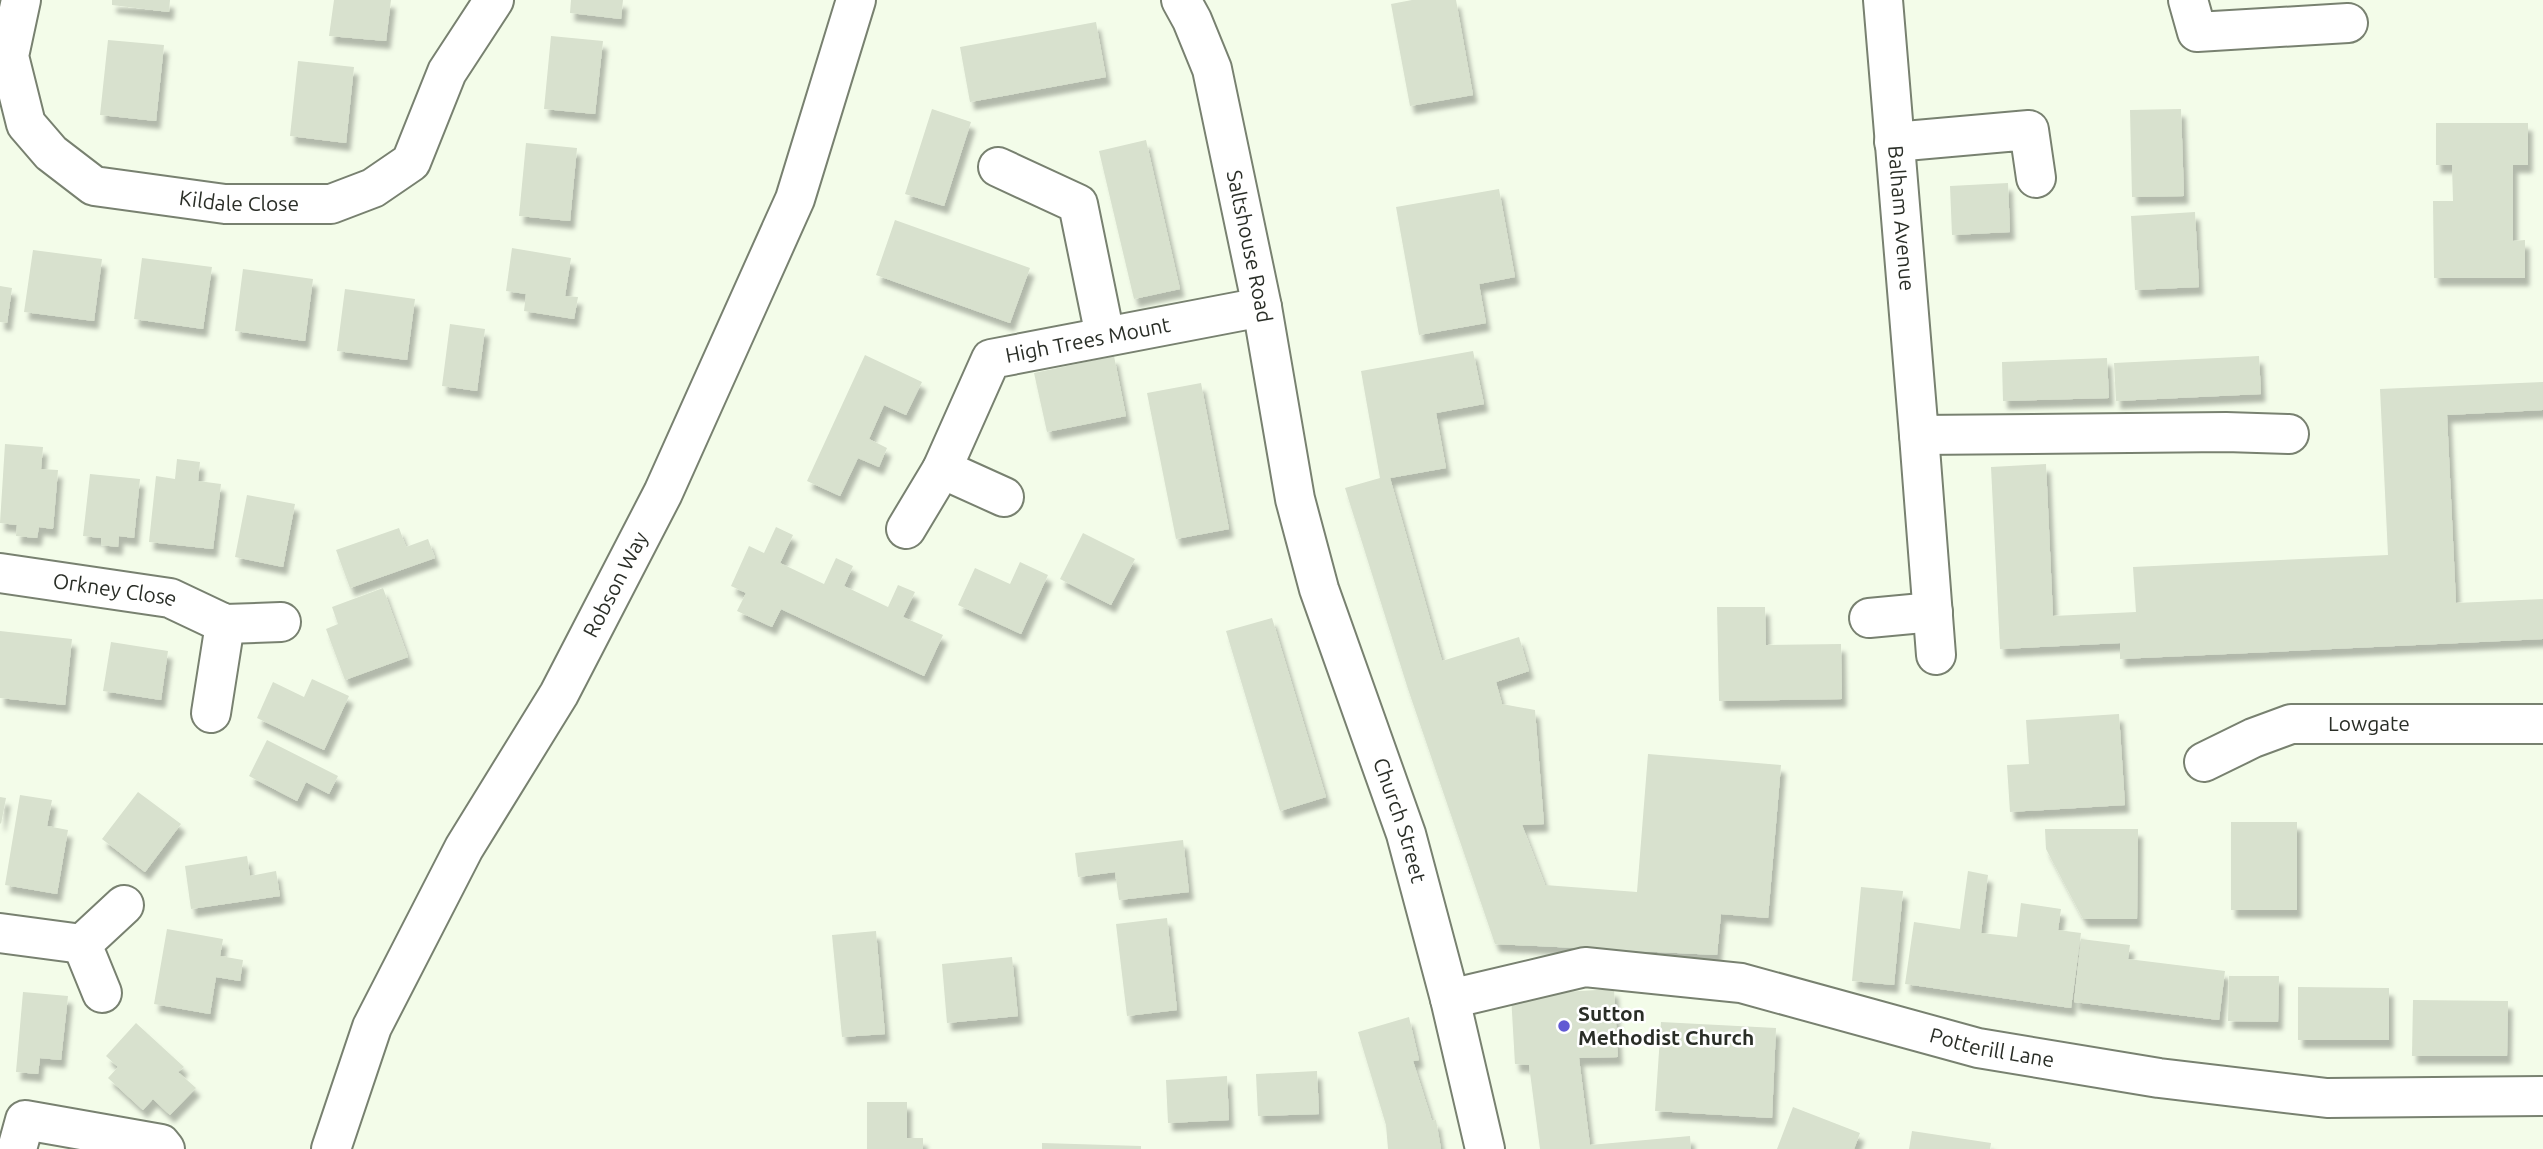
<svg xmlns="http://www.w3.org/2000/svg" width="2543" height="1149" viewBox="0 0 2543 1149" font-family="Ubuntu,sans-serif">
<defs>
<filter id="shadow"><feDropShadow dx="4.5" dy="8" stdDeviation="2" flood-color="#0004"/></filter>
</defs>
<rect width="100%" height="100%" fill="#f3fce9"/>
<path fill="#d8e1ce" filter="url(#shadow)" d="M112,0h58l-1,12 -57,-7z
M334,0h57l-5,41 -57,-5z
M571,0h52l-2,19 -51,-6z
M1412,0h44l17,95 -63,11 -19,-102z
M1096,22l10,55 -136,25 -10,-55z
M551,36l52,5 -8,73 -51,-5z
M108,40l56,5 -8,76 -56,-6z
M298,61l56,6 -8,76 -56,-7z
M932,109l39,13 -27,84 -39,-12z
M2181,109l3,87 -52,1 -2,-87z
M2436,123h92v42h-15v76l12,-1v38h-91l-1,-77h20l-1,-36h-16z
M1146,140l34,149 -46,10 -35,-148z
M526,143l51,5 -7,73 -51,-5z
M2008,183l2,49 -58,3 -2,-49z
M1499,189l16,88 -36,7 7,39 -67,12 -23,-128z
M2195,212l4,75 -64,3 -4,-74z
M895,220l135,48 -20,55 -134,-48z
M512,248l59,10 -6,38 13,1 -4,22 -50,-8 2,-17 -20,-3z
M33,250l69,9 -8,62 -70,-9z
M142,258l70,9 -9,62 -69,-10z
M243,269l70,10 -8,62 -70,-10z
M0,286l12,2 -5,35 -7,-1z
M345,289l70,10 -8,61 -70,-9z
M450,324l35,5 -8,62 -35,-5z
M1473,351l11,53 -48,9 10,55 -56,10 52,183 77,-24 10,34 -33,11 6,22 33,6 9,114 -22,1 23,60 92,7 11,-138 133,11 -13,153 -47,-4 -4,41 -222,-11 -87,-255 -63,-201 35,-10 -19,-107z
M865,355l57,27 -16,33 -22,-10 -15,34 18,9 -8,19 -21,-9 -18,38 -33,-15z
M1114,356l12,60 -79,16 -13,-59z
M2259,356l2,38 -145,7 -2,-38z
M2107,358l2,40 -106,3 -1,-39z
M2543,382v28l-96,5 9,188 87,-4v40l-423,20v-16l-120,6 -9,-182 55,-3 7,152 83,-4 -3,-45 255,-12 -8,-166z
M1201,383l28,146 -53,10 -29,-146z
M5,444l38,3 -2,22 17,1 -5,59 -14,-2 -2,11 -21,-2 1,-11 -17,-2z
M177,459l23,3 -2,19 23,3 -8,65 -64,-7 7,-66 19,3z
M90,474l50,5 -6,59 -15,-2 -1,11 -17,-2v-7l-18,-2z
M247,495l48,9 -12,63 -48,-10z
M776,527l17,8 -13,28 44,21 12,-26 17,8 -9,20 44,21 10,-22 17,7 -12,25 40,18 -19,41 -143,-67 -9,18 -35,-16 9,-18 -15,-7 18,-40 15,7z
M399,528l7,19 22,-8 7,19 -85,30 -14,-38z
M1083,533l52,26 -24,46 -51,-26z
M1020,562l28,13 -27,59 -63,-29 17,-37 35,16z
M383,588l25,69 -63,23 -19,-51 12,-5 -6,-17z
M1717,607h48l1,38 75,-1 1,55 -123,2z
M1272,618l54,179 -46,14 -54,-180z
M0,631l72,8 -7,66 -65,-7z
M111,642l57,9 -7,49 -58,-9z
M312,679l37,17 -25,54 -67,-32 16,-36 31,15z
M2119,714l6,91 -115,7 -3,-47 22,-1 -3,-44z
M267,740l71,36 -9,18 -23,-12 -9,19 -48,-25z
M138,792l43,32 -36,48 -43,-33z
M20,795l32,5 -5,26 21,4 -11,64 -52,-9z
M0,797l6,1 -5,26 -1,-1z
M2231,822h66v88h-66z
M2045,829h93l-1,90h-54l-37,-70z
M1183,840l6,52 -70,8 -4,-28 -37,5 -3,-24z
M247,856l3,20 26,-5 4,25 -89,13 -6,-43z
M1968,871l20,4 -7,58 36,4 4,-34 40,6 -3,21 23,3 -10,75 -166,-24 9,-62 46,7z
M1861,887l42,4 -9,94 -42,-4z
M1167,918l10,92 -50,6 -11,-92z
M167,929l56,10 -3,17 23,4 -3,21 -24,-4 -6,37 -56,-10z
M876,931l9,103 -43,3 -10,-102z
M2081,939l49,6 -2,14 97,12 -6,49 -145,-18z
M1012,957l6,59 -71,7 -5,-59z
M2229,976h50l-1,46 -50,-1z
M2298,987l91,1v52h-91z
M1614,989l4,68 -39,1 11,87 100,-9 1,13h-151l-11,-84 -14,-1 -4,-69z
M23,992l45,4 -7,64 -21,-2 -2,16 -22,-2z
M2413,1000l95,1 -1,55h-95z
M1409,1017l10,43 -6,1 19,60 4,-1 5,29h-53l-2,-24 -28,-93z
M1661,1022l115,6 -4,90 -117,-7z
M136,1023l48,44 -6,5 18,16 -26,27 -17,-16 -10,11 -35,-32 10,-11 -12,-11z
M1317,1071l2,43 -61,2 -2,-42z
M1227,1076l2,44 -61,3 -2,-43z
M867,1102h40v36h16v11h-56z
M1793,1107l67,26 -6,16h-77z
M1912,1131l79,12 -1,6h-81z
M1042,1143l99,3v3h-99z"/>
<g fill="none" stroke-linecap="round" stroke-linejoin="round">
<defs>
<g id="minor">
<path id="s1" d="M21,0l-12,56 17,68 25,29 43,33 131,18h106l42,-16 38,-26 36,-90 47,-72"/>
<path id="s2" d="M1181,0l11,20 20,49 50,238 33,192 24,90 87,245 44,165 35,150"/>
<path id="s3" d="M1883,0l36,435 307,-3 63,2"/>
<path d="M2188,0l9,32 151,-9"/>
<path d="M1894,142l135,-12 7,48"/>
<path d="M998,167l80,37 27,132"/>
<path d="M1919,435l17,220"/>
<path d="M942,469l62,28"/>
<path id="s4" d="M906,529l36,-60 49,-110 271,-52"/>
<path id="s5" d="M0,573l170,25 55,26 56,-2"/>
<path d="M1869,618l64,-6"/>
<path d="M211,713l14,-89"/>
<path id="s6" d="M2204,762l49,-24 38,-14h252"/>
<path d="M0,933l82,11"/>
<path d="M102,993l-20,-49 42,-39"/>
<path id="s7" d="M1450,999l135,-32 156,16 237,65 181,30 168,20 216,-2"/>
<path d="M17,1149l8,-29 136,24 4,5"/>
</g>
<g id="major">
<path id="s8" d="M331,1149l41,-122 92,-179 95,-154 104,-201 132,-294 61,-199"/>
</g>
</defs>
<use href="#minor" stroke="#788170" stroke-width="42"/>
<use href="#major" stroke="#788170" stroke-width="42"/>
<use href="#minor" stroke="#fff" stroke-width="38"/>
<use href="#major" stroke="#fff" stroke-width="38"/>
</g>
<circle fill="#615ad3" stroke="#fff" stroke-width="2.5" cx="1564" cy="1026" r="7"/>
<g text-anchor="middle" stroke-width="5" stroke-linejoin="round" paint-order="stroke">
<g font-size="21" fill="#2a2e27" stroke="#fff">
<text dy="7" stroke="none"><textPath href="#s1" startOffset="366">Kildale Close</textPath></text>
<text dy="7" stroke="none"><textPath href="#s3" startOffset="219">Balham Avenue</textPath></text>
<text dy="7" stroke="none"><textPath href="#s2" startOffset="257">Saltshouse Road</textPath></text>
<text dy="7" stroke="none"><textPath href="#s4" startOffset="289">High Trees Mount</textPath></text>
<text dy="7" stroke="none"><textPath href="#s8" startOffset="634">Robson Way</textPath></text>
<text dy="7" stroke="none"><textPath href="#s5" startOffset="116">Orkney Close</textPath></text>
<text dy="7" stroke="none"><textPath href="#s6" startOffset="173">Lowgate</textPath></text>
<text dy="7" stroke="none"><textPath href="#s2" startOffset="852">Church Street</textPath></text>
<text dy="7" stroke="none"><textPath href="#s7" startOffset="555">Potterill Lane</textPath></text>
</g>
<g font-size="21" font-weight="bold" fill="#2a2e27" stroke="#fff" text-anchor="start">
<text x="1578" y="1021">Sutton<tspan x="1578" dy="24">Methodist Church</tspan></text>
</g>
</g>
</svg>
